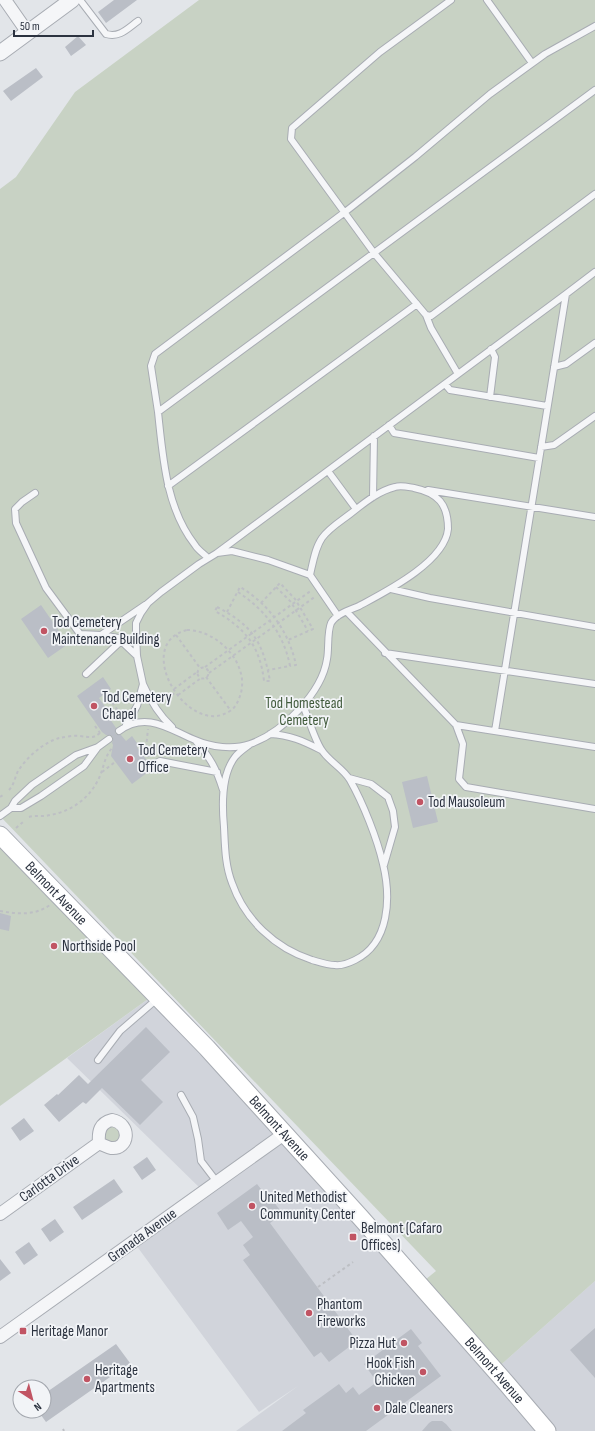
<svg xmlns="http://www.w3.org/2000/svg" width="595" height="1431" viewBox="0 0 595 1431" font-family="'Sofia Sans Condensed',sans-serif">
<rect width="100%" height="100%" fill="#e2e5e9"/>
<path fill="#d1d4db" d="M155,994l340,376 100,-89v150h-359l62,-45 -39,26 -126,-171 70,-50 -136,-133z"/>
<path fill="#c8d2c4" d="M199,0h396v1281l-100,89 -75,-86 16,-13 -436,-455v-627l16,-12 59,-85z
M0,835l155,159 -155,112z
M107,1121l19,8 -10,18 -18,-11z"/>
<path fill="#babec6" d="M114,0h23l-31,23 -8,-11z
M78,36l8,9 -15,11 -6,-9z
M36,68l7,9 -32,24 -8,-10z
M41,605l27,39 -20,14 -27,-39z
M103,677l8,12 -12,9 11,16 -2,2 8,12 -1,5 2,2h4l5,6 6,-5 7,10 -2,1 11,15v5l4,2 -20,15 -21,-28 2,-11 -1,-2 1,-3v-3l-3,-2h-4l-4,-3 -25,-36z
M427,776l11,46 -25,6 -11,-46z
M0,913l11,3 -2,15 -9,-2z
M146,1027l24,25 -29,28 22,22 -23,23 -38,-37 -16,16 -3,-2 -24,20 -15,-17 13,-11 1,1 21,-20 9,9z
M24,1118l10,13 -14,10 -9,-13z
M147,1157l9,13 -14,10 -9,-13z
M114,1179l9,13 -41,28 -9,-13z
M257,1184l11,14 2,-1 13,17 -13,9 87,118 -28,21 -8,-10 -7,5 -71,-97 7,-5 -7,-10 10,-8 -12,-16 -13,9 -11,-17z
M55,1219l9,13 -14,10 -9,-13z
M29,1242l9,13 -14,10 -9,-13z
M0,1259l11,14 -11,8z
M595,1328v50l-25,-28z
M411,1329l11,14 -4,3 23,30 -75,55h-84l24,-18 -3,-3 36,-26 7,9 7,-6 6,8 18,-13 -13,-18z
M116,1344l14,19 -84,59 -8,-11h6v-17z
M432,1421h10l4,3 6,7h-30l7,-8z"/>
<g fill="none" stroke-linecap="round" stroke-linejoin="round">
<defs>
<path id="service" d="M80,0l26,34c14,4 22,-6 32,-13
M451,0l-71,52 -88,76 -1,11 83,114 52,62 5,1 164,-122
M487,0l45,63
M426,315l5,13 27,46
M554,367l12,-3 29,-21
M445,384l5,6 97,16
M490,397l5,-40 -4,-8
M158,412l-7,-46 4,-12 190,-142 70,-55 75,-63 55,-40 50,-28
M389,425l5,8 145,25
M541,447l13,-2 41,-29
M328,471l28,38
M168,486l249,-182
M428,490l167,27
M35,493l-13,9 -7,7 1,14 30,65 34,46 21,1 17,3 19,18
M373,497l1,-61
M217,553l349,-259
M208,558c-4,-4 -10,-8 -13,-13 -29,-37 -32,-87 -37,-133l437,-322
M391,589l39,9 165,29
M347,612l109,113 7,19 -4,35 7,8 129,22
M101,635l44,-30
M385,653l210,31
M86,674l35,-33
M143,684c7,16 16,31 29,43
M126,725l11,-19 6,-22 -6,-28 -1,-22v-11l5,-10 7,-10 13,-11 38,-28 18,-11 15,-2 36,9 42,15 28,41
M456,725l139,22
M119,731c27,-20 50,-2 76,9 16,7 38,10 55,4 32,-11 72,-51 77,-85 2,-9 0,-27 4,-36 5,-9 19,-13 28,-17 26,-14 86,-44 89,-77 0,-9 -2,-21 -8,-28 -7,-8 -16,-11 -26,-13 -6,-1 -13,-3 -19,-1 -17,4 -32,17 -45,27 -9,7 -21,14 -28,24 -7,10 -9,24 -12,37
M495,731l71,-437 29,-22
M270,734c20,1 33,7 51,16
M196,741c15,18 20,27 27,49
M249,745c-4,3 -10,7 -14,12 -14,18 -13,48 -11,70 1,19 1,38 8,56 13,37 43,65 80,77 7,2 15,5 23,5 7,1 14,-2 20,-5 35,-17 36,-63 28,-96 -6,-26 -20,-61 -33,-84 -7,-12 -22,-19 -29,-31 -7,-11 -13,-32 -18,-44
M152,765l8,-4 57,11
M349,778l22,6 17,13 5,14 2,16 -11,38
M11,808h10l20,-12 43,-30 14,-19
M0,816l11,-8 4,-7 17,-16 44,-30 22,-8 11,-8
M98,1060l22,-29 37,-32
M181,1095l12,22 5,22 3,22 16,21"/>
<path id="minor" d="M5,0l23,33
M112,1120c20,4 17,30 -1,28 -4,-1 -8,-3 -12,-5 -1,-12 1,-20 13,-23z
M0,1214l99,-71
M0,1337l284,-203"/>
<path id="tertiary" d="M0,53l72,-53"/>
<g id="secondary">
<path id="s1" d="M0,835l207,213 154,170 146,166 40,47"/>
</g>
</defs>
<use href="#service" stroke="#a8acb3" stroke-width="8"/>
<use href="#minor" stroke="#a8acb3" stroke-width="14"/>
<use href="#tertiary" stroke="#a8acb3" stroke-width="17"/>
<use href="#secondary" stroke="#a8acb3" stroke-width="19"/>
<path stroke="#bdbfc4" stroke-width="2" stroke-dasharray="3 3" stroke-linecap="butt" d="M276,587l15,15 17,29
M238,592c27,18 46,42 52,74l-22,4
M261,603l19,-20 15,16 18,30 -25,11
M217,607c35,18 46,35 53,74h-6c-4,-35 -19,-53 -49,-70z
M227,612l13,-25c29,17 49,45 56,78l-6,1
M187,630c31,0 64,35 53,66 -2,6 -5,12 -10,15 -42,28 -99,-67 -43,-81z
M176,635l24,33
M205,667l107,-77
M197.5 673a5.5 5.5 0 1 1 11 0a5.5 5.5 0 1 1-11 0Z
M209,673l107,-77
M206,677l25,34
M174,689l23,-17
M105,693l17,23
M178,695l23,-17
M162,702l14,-10
M95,726l5,7
M143,750l7,9
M141,751l5,-3 2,-19
M102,772l13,-10
M9,790c5,-5 6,-13 9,-19 9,-14 25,-28 41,-33 6,-1 15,-3 21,-2 9,1 13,3 20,-3
M0,797l3,-2
M29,817c6,-2 14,0 21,-2 20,-3 38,-16 47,-33 7,-12 6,-23 15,-34
M16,828l7,-6
M0,911c18,3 34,5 50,-6
M318,1287l35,-25
M63,1429l1,2"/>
<use href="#service" stroke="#f5f6f8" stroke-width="6"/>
<use href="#minor" stroke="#f5f6f8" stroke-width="12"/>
<use href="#tertiary" stroke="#f5f6f8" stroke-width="15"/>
<use href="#secondary" stroke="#fff" stroke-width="17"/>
</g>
<g fill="#c15463" stroke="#f2f4f7" stroke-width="1.5">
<circle cx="44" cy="631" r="4"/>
<circle cx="94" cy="706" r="4"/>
<circle cx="130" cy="759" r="4"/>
<circle cx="420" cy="802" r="4"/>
<circle cx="54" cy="946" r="4"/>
<circle cx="252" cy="1206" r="4"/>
<rect x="349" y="1233" width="8" height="8" rx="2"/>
<circle cx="309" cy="1313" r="4"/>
<rect x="19" y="1327" width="8" height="8" rx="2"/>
<circle cx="404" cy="1343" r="4"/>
<circle cx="423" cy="1372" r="4"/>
<circle cx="87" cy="1379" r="4"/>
<circle cx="377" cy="1408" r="4"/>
</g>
<g text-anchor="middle" stroke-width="3.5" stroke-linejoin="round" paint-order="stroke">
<g font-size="15" fill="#2c3340" stroke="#f2f4f7" text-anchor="start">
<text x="52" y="627">Tod Cemetery<tspan x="52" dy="17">Maintenance Building</tspan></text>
<text x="102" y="702">Tod Cemetery<tspan x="102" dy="17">Chapel</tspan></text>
<text x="138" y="755">Tod Cemetery<tspan x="138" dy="17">Office</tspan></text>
<text x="428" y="807">Tod Mausoleum</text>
<text x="62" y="951">Northside Pool</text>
<text x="260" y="1202">United Methodist<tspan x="260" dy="17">Community Center</tspan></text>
<text x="361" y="1233">Belmont (Cafaro<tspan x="361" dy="17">Offices)</tspan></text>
<text x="317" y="1309">Phantom<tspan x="317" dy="17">Fireworks</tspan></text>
<text x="31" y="1336">Heritage Manor</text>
<text x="396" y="1348" text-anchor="end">Pizza Hut</text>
<text x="415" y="1368" text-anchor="end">Hook Fish<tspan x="415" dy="17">Chicken</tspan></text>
<text x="95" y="1375">Heritage<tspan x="95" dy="17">Apartments</tspan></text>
<text x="385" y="1413">Dale Cleaners</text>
</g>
<g font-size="15" fill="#405a3b" stroke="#f2f4f7">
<text x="304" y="708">Tod Homestead<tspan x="304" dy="17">Cemetery</tspan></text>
</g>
<g font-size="15" fill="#2c3340" stroke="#f2f4f7">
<text dy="5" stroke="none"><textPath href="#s1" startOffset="81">Belmont Avenue</textPath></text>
<text dy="5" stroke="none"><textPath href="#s1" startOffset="405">Belmont Avenue</textPath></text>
<text transform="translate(49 1178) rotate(-36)" y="5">Carlotta Drive</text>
<text transform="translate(142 1235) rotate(-36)" y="5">Granada Avenue</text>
<text dy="5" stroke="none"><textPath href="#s1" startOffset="729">Belmont Avenue</textPath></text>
</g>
</g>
<g transform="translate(32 1399) rotate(144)"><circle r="19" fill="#f2f4f7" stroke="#a3a7ae"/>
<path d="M0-3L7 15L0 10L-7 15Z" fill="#c15463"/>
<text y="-6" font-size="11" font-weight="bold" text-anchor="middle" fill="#2c3340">N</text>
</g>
<path d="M14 30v6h79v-6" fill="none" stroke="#2c3340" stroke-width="2"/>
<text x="20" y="30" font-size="12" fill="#2c3340" stroke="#f2f4f7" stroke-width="3" paint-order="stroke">50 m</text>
</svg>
